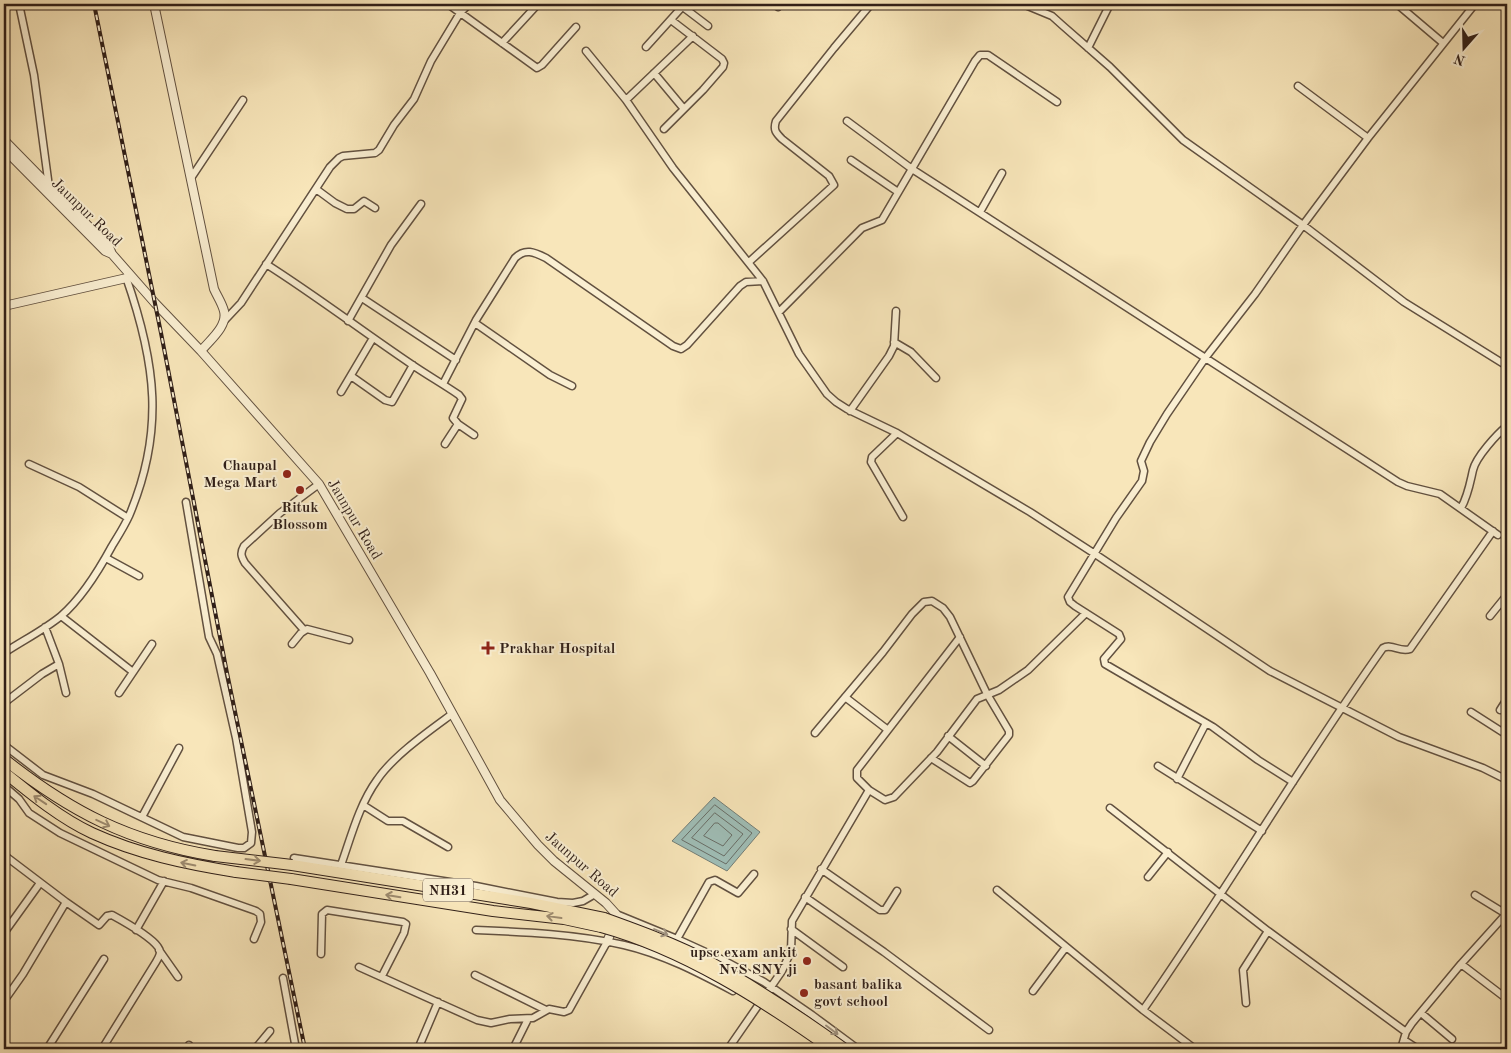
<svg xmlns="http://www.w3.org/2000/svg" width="1511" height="1053" viewBox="0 0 1511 1053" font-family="'Old Standard TT',serif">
<rect width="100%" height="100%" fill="#f8e6ba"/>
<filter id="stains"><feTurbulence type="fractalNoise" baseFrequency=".004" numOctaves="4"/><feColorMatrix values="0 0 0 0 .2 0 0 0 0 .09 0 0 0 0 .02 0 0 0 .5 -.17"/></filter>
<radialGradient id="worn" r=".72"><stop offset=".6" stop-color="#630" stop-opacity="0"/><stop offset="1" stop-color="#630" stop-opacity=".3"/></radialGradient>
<path fill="#9fbeb7" stroke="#737e77" d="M714,797l46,35 -33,39 -55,-30z"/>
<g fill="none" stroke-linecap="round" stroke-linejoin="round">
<path stroke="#686e68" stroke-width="1" d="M715,805l37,28 -26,31 -44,-24z
M715,813l28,21 -19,22 -32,-18z
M715,823h3l14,12 -9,11 -19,-10z"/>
<defs>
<path id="minor" d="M19,4l15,71 15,112
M448,4l89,64 5,-3 34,-38
M679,4l29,22
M774,4l4,3
M1023,4l29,12 10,9 48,42 73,73 120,85 101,77 103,64
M1397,4l46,39
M502,43l36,-39
M646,47l37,-41
M1088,48l22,-44
M586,51l40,49 47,68 90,113 36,73 28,40 9,8 11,7 50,24 133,79 65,42 175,117 129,66 84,31 24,12
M654,73l30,36
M1298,86l70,52
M626,100l67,-64
M847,121l65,48 486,313 9,4 33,8 58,41
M664,129l39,-39 20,-23 1,-4 -2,-4 -51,-39
M851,160l47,32
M191,178l52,-78
M316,189l19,14 12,6h7l10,-8 11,7
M980,212l22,-39
M749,262l85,-77 -5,-9 -47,-37c-6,-6 -9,-9 -6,-18l58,-73 37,-44
M266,264c49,31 96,67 145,100 16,11 32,20 48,31l3,4 -9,19 5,6 16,11
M362,298l94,62
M779,312l83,-84 20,-8 93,-159 5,-6h8l69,47
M225,320l16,-17 89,-136 9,-9 4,-2 32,-3 4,-3 15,-25 20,-26 17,-38 29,-48 9,-9
M348,321l43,-76 30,-41
M475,323l75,52 22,11
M894,342l17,10 25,26
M351,376l34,24 7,2 21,-37
M443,384l33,-64 39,-62c10,-10 19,-6 31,0l127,88 8,3 6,-4 53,-59 6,-4 17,-1
M341,392l32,-54
M850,411l39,-55 5,-10 2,-35
M897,433l-25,24 -1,5 32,55
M445,444l13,-20
M29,464l50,23 49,31
M1461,508c7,-12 9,-25 12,-38 3,-13 24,-36 34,-44
M106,558l33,18
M61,616l72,56
M1490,616l17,-21
M45,627l14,37 7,29
M304,630l-59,-67c-4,-7 -5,-10 -1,-17l36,-33 39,-29
M960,637l-103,133v8l12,12 16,10 9,-3 43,-45 40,-53 22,-9 29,-20 58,-57
M292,644l9,-11 6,-4 42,11
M4,653c18,-12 40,-23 57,-37 21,-18 38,-46 51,-70 6,-10 12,-19 17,-30 36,-85 27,-153 -3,-239
M119,693l33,-49
M845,697l43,33
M4,703l38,-29 17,-10
M1500,710l7,-11
M1471,712l36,23
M815,733l68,-81 29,-38 12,-12 8,-1 11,7 7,9 37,77 22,37v4l-36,46 -3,2 -39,-25
M948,736l38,30
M4,745l39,30 50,19 90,43 55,11h6l7,-5 1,-11 -16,-94 -19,-84 -8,-17 -23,-135
M1158,766l104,65
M1177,779l29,-56
M1293,782l-35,-22 -45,-33 -108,-63 -1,-5 17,-20 -2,-5 -44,-28 -5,-4 -2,-5 48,-79 26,-37 2,-10 -3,-10 9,-19 17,-28 39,-57 49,-63 48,-69 65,-87 107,-134
M4,786l15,13 10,14 31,20 98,47 33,8 65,23 4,3 1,8 -7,17
M363,805l25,16h15l45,26
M1110,808l158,123 138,101
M142,817l37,-69
M4,855l62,47 33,23 8,-9 5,-1c11,6 39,22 46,32 4,5 1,10 -2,15l-54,87
M294,858l182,28 81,16 16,1 10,-2 12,-7
M341,865c10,-28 18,-60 36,-85 16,-24 52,-49 75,-66
M821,869l59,41h5l12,-19
M1148,877l20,-25
M997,890l146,120 52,39
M1475,895l31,19
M805,897l79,55 105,78
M616,914l61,25 44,20 43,23 48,33 46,34
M791,929l52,38
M136,930l28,-49
M476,930c50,2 99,4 148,15 39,9 75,28 109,46
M4,933l36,-50
M677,939l32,-57 6,-2 23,13 16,-19
M159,950l19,27
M321,954l1,-40 5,-4 76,12 3,2 -2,9 -22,43
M1461,964l46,35
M359,967l118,53 14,3 19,-4 23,-1 16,-9 15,3 5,-2 38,-68
M475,975l71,35
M283,978l13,71
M1033,991l33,-44
M4,1001l19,-27 43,-72
M1246,1003l-3,-33 25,-39
M1143,1010c83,-119 156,-244 240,-362 9,-5 17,5 27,1l83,-118
M1421,1013l31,26
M1404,1040l14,9
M47,1049l57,-90
M187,1049l2,-4
M255,1049l15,-18
M418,1049l20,-47
M513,1049l15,-30
M728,1049l54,-78 9,-20 1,-30 77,-131
M1401,1049l5,-17 6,-9 49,-59 46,-51"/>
<path id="tertiary" d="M154,4l60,285c3,7 8,14 10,22 4,15 -14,29 -23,40
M4,140l105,107 3,7
M4,149l101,102 7,3 43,49 46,48 118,133 111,189 70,127 38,45 16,16 52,42 10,11v6l-9,22
M4,306l127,-29"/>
<path id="trunk" d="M4,759c67,53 125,83 211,97
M4,772c27,22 56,46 88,61 46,21 94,31 144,39
M292,865l239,38 73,15
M291,879l202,32 71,8 37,8"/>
</defs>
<use href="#minor" stroke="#625140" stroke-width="9"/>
<use href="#tertiary" stroke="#625140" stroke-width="10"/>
<use href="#trunk" stroke="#301f18" stroke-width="12"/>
<use href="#minor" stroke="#faefd2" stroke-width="6"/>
<use href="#tertiary" stroke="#faefd2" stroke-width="8"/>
<use href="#trunk" stroke="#f8e6ba" stroke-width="10"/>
<defs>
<path id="rail" d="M94,4l67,329 66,340 78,376"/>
</defs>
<use href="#rail" stroke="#301f18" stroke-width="4"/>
<use href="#rail" stroke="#faefd2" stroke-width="2" stroke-dasharray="5.5" stroke-linecap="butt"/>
<defs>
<path id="trunk-bridge" d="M215,856l77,9
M236,872l55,7
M604,918c36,13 72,26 106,44 47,26 92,56 135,87
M601,927c83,23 161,73 230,122"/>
</defs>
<use href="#trunk-bridge" stroke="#301f18" stroke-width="12" stroke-linecap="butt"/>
<use href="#trunk-bridge" stroke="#f8e6ba" stroke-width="10"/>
</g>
<defs><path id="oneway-shaft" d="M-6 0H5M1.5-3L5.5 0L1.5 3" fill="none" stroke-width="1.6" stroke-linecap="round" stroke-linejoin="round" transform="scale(1.25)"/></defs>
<g stroke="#9e8c71">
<use href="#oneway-shaft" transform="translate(40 800) rotate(-146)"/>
<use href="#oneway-shaft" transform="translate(103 823) rotate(25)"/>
<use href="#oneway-shaft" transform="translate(253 860) rotate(7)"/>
<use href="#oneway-shaft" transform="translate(188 864) rotate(-168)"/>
<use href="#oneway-shaft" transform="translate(393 896) rotate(-171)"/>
<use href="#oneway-shaft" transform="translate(554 917) rotate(-172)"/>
</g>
<g stroke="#9f917e">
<use href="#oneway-shaft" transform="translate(661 932) rotate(23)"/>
<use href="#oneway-shaft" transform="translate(832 1030) rotate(37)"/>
</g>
<g fill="#8f2418" stroke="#faefd2" stroke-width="2">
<circle cx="287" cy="474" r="5"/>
<circle cx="300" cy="490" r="5"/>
<path d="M485.5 640.5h5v5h5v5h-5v5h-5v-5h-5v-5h5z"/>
<circle cx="807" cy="961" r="5"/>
<circle cx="804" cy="993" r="5"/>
</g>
<g text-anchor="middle" stroke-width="4" stroke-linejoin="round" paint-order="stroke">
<rect fill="#faefd2" stroke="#6d5d50" stroke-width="1" x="423" y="878.5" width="50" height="23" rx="4"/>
<g font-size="14" font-weight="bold" fill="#301f18">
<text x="448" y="895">NH31</text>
</g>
<g font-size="15" fill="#301f18" stroke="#faefd2">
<text transform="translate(87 212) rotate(44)" y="5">Jaunpur Road</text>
<text transform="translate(355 519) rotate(59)" y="5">Jaunpur Road</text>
<text transform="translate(582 864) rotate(41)" y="5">Jaunpur Road</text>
</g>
<g font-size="15" font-weight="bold" fill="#301f18" stroke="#faefd2" text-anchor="end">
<text x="277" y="470">Chaupal<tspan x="277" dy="17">Mega Mart</tspan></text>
<text x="300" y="512" text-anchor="middle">Rituk<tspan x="300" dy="17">Blossom</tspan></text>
<text x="499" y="653" text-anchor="start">Prakhar Hospital</text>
<text x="797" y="957">upsc exam ankit<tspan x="797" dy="17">NvS SNY ji</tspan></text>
<text x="814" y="989" text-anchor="start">basant balika<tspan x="814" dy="17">govt school</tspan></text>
</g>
</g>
<rect width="1511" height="1053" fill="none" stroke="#f8e6ba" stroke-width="20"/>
<rect x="5" y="5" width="1501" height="1043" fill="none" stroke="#301f18" stroke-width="2.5"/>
<rect x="10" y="10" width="1491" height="1033" fill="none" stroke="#301f18"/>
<g transform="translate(1464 48) rotate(200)" stroke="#faefd2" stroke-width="4" paint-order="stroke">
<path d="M0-4L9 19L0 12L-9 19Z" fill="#301f18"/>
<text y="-8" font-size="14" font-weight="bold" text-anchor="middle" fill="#301f18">N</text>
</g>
<rect width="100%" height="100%" filter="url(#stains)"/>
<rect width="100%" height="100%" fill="url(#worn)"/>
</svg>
